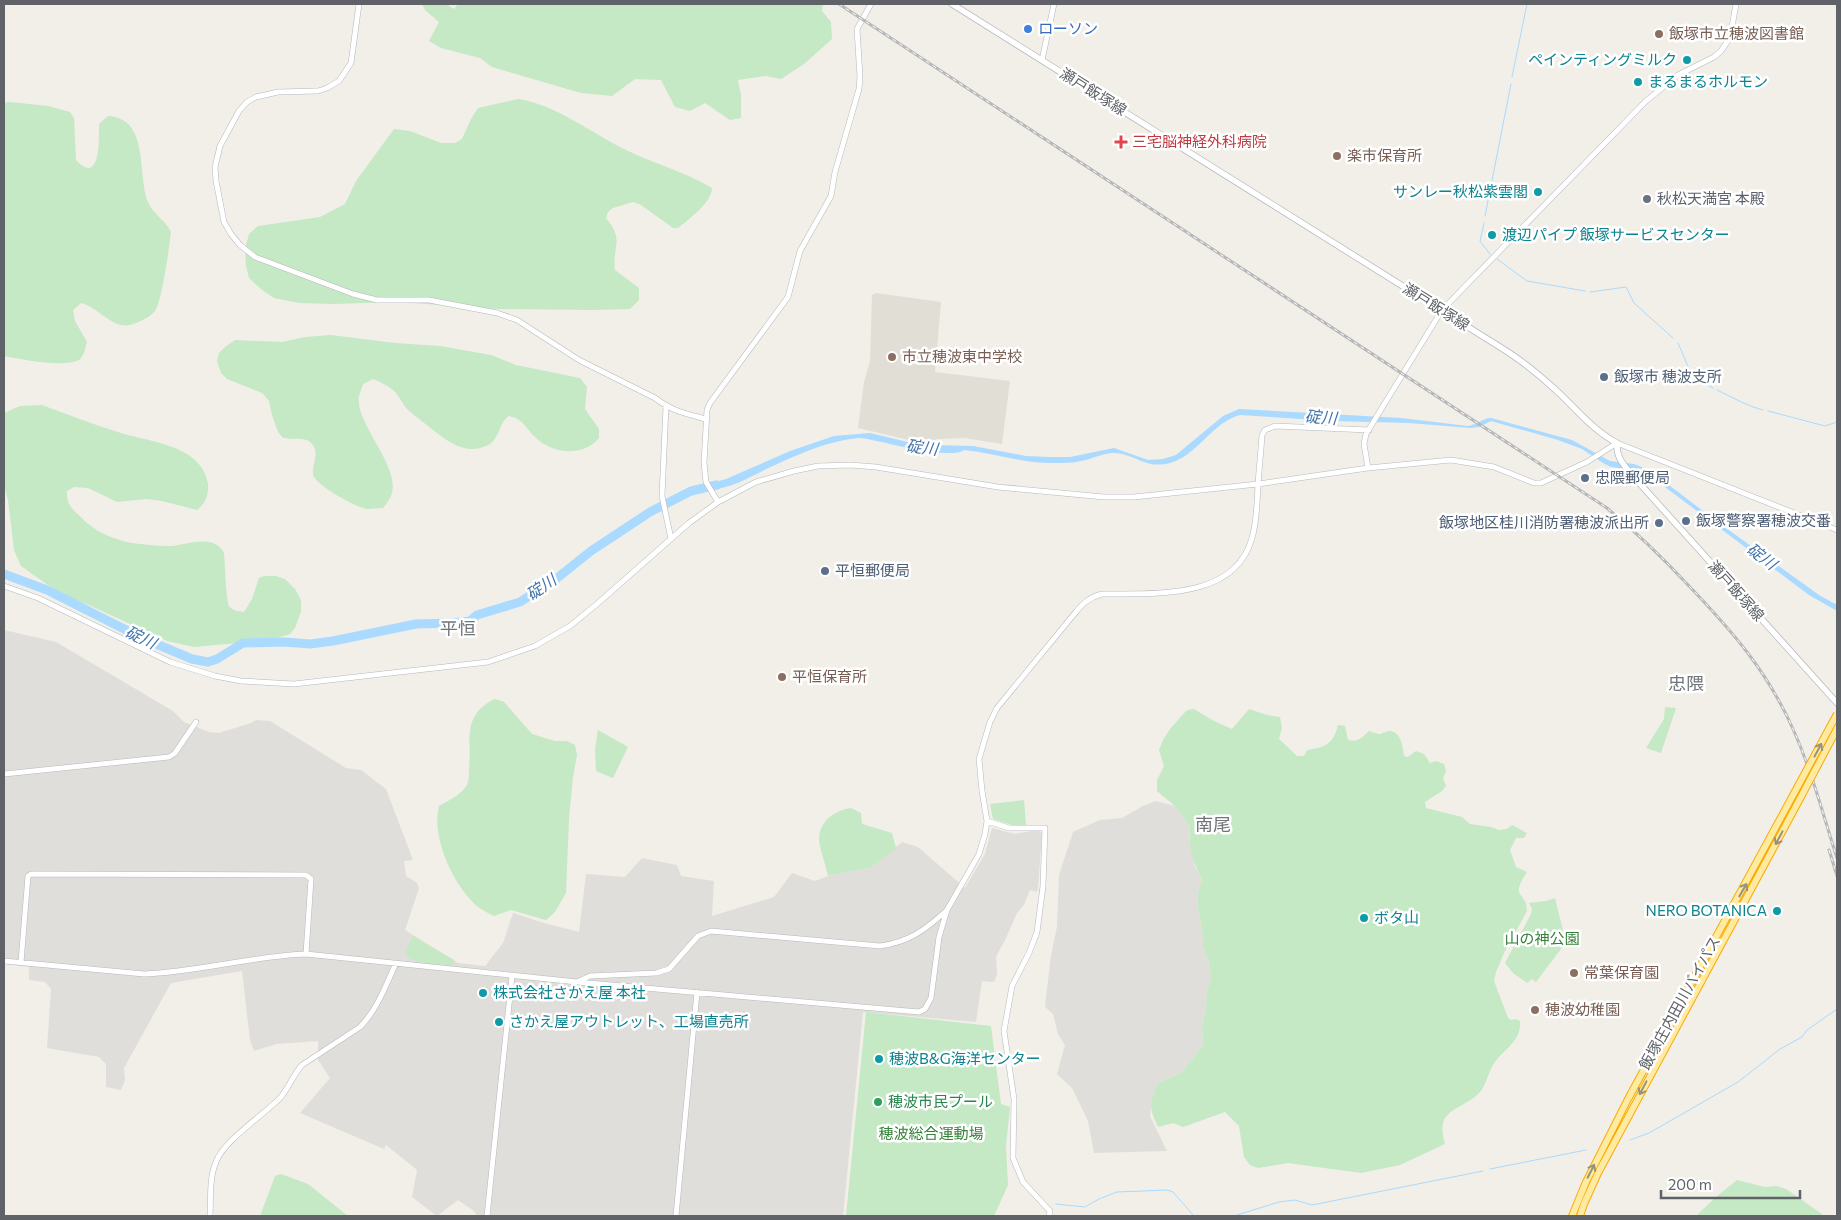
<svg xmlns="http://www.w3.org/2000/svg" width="1841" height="1220" viewBox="0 0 1841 1220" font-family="Commissioner,'Noto Sans JP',sans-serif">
<rect width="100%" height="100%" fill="#f1efe8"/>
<path fill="#e0deda" d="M4,630l52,12 117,69 11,11 25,10 10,1 32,-10 5,-3 14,1 76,47 15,2 25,19 27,71 -9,1 2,15 11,7 2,5 -14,42 53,33 27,3 18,-23 10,-30 31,10 35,9 7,-58 39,3 17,-19 35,7 4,11 33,5 -2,35 62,-19 18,-24 23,8 13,-5 44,-9 30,-25 16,5 47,41 20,-34 7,-26 23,6 22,-4 5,3 -4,55 -1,4 -7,-2 -6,15 -7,8 -11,25 -10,19 1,17 -3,8 -12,-1 -6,41 -113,-10 -20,204h-366l-3,-5 -16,-11 -21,16 -25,-19 5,-27 -31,-25 -2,4 -84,-36 30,-35 -12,-18v-19l-42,3 -22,7 -4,-11 -8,-69 -71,12 -47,85 1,12 -4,10 -15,-3v-23l-7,-7 -52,-9 4,-59 -6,-7 -16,-2v-13l-25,-3z
M1156,801l19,5 15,21 -1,10 6,30 7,12 -5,17 2,19 4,20v13l5,11 3,19 -4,14 -1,17 -4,16 1,21 -21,26 -25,12 -4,10 -3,22 17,35 -73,2 -6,-32 -16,-33 -15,-14 8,-29 -7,-11 -5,-20 -8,-7 6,-52 6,-28 2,-52 14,-43 27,-12 22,-2 21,-12z"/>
<path fill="#e1ded6" d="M876,293l65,9 -6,70 75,9 -8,63 -38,-6 -28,1 -2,2h-21l-55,-13 6,-46 6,-21 2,-66z"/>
<path fill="#c5e8c5" d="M422,4h24l8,5 4,-5h365l-1,7 9,11 1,17 -28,25 -23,15 -15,-3 -28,4 3,15v23l-11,2 -25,-17 -15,8 -15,-4 -14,-27 -26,-1 -23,17 -31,-3 -89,-26 -12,-9 -39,-10 -12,-7 10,-19 -14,-12z
M518,99c37,5 75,35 108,51 29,14 57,21 86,38 0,14 -23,31 -34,40h-5l-32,-23 -8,-3 -20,6 -5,4 -2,6c19,23 6,27 9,52l24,18v12l-9,9 -37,1 -95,-1 -101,-7 -64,2 -34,-1 -25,-5 -12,-8 -13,-12 -3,-12 -1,-17 4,-15 9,-8 62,-9 25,-13 11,-23 38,-52 16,2 31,12h14l7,-4 9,-20 7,-11z
M10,102l38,4 22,6 4,6 2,42c25,27 23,-23 23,-36l9,-8c42,2 29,59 40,86 5,12 18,19 23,30 -2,16 -9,69 -16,79 -5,6 -12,9 -19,12 -5,2 -10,3 -15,2 -14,-3 -24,-18 -40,-22l-8,7 2,11 12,21c-2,6 -3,15 -8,18 -15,8 -59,-1 -75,-4v-253z
M331,335l64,8 45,3 51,9 25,10 64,13 7,9 -2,22 14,20v9c-16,19 -46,16 -63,0 -10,-9 -12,-19 -27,-22 -10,6 -9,21 -19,28 -24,14 -44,-4 -62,-18 -7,-6 -15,-11 -21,-17 -5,-6 -8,-14 -14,-19 -6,-5 -13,-8 -20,-11l-10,5c-1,4 -3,8 -4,12 -5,28 46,74 31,102 -2,4 -5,7 -7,10 -5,0 -11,1 -16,1 -10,-1 -54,-25 -54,-35 -1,-10 7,-21 -1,-30 -5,-8 -20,-4 -29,-6l-5,-6 -6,-17 -3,-14 -7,-8 -35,-14 -6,-6 -4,-12 2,-8 6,-6 10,-7 47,2 23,-5z
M42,405c25,9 50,19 76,27 29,10 84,12 90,52 1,11 -3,20 -11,26l-35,-9 -16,-2 -29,3 -29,-14 -14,-1 -7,4c-1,13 5,18 14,26 14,16 38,25 59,27 9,1 21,2 31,2 16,-1 43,-13 53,7 1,10 2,47 5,53 4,5 9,5 15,6l8,-13 7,-21 5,-2h12l9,3 10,10 6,11v11l-6,17 -5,6 -20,6 -76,7 -27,-6 -76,-35 -29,-11 -41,-29 -7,-16 -6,-50 -4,-15v-72l16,-7z
M495,699l9,3 28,32 23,7h12l8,4 2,10 -4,22 -4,42 -3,74 -11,19 -9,8 -35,-10 -17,6c-6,-3 -12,-6 -17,-10 -24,-21 -46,-69 -38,-100 9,-5 22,-11 28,-21 2,-4 2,-11 2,-15 3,-30 -8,-55 26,-71z
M1665,707l11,1 -15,45 -15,-5 18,-29z
M1194,709l20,12 18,8 17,-20 18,6 13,2 2,11 -3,11 18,17h7l3,-6c18,-3 26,-5 31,-25l7,1 3,14c9,3 15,-3 21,-9 4,1 8,3 12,3 1,-1 7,-3 8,-3 12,0 14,16 15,25l4,1 8,-6 8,3 6,9 6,-2 8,3 2,7 -3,7 3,8 -4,5 -17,11 1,6 36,9 8,7 21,3 8,3 8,-1 5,-4 15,8 -3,5h-8l-6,12 6,17 11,5c-18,28 -1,17 0,39l-23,42 -8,19 -2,9 14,37 3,2 5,-1 4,2c2,20 -16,28 -25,41 -8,11 -8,25 -19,34 -20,16 -41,14 -31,48l-45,21 -39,8 -73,-10 -30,5 -8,-3 -6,-8 -5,-31 -14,-14 -42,15 -10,-4 -15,4c-9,-20 -9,-22 -1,-43l25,-12 21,-26 -1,-21 4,-16 1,-17 4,-14 -3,-19 -5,-11v-13l-4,-20 -2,-19 5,-17c-9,-15 -14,-34 -12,-52l-15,-21 -18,-15v-11l7,-14 -5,-16 4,-10 7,-11 17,-19z
M598,730l30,17 -15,31 -17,-7 -1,-22z
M1024,800l2,25h-14l-19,-6 -3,-15z
M851,808l10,5 1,11 30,9 4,15 -24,19 -44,9c-2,-11 -9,-28 -9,-38 1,-18 17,-28 32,-30z
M1555,898l10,41 -1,6 -28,37 -4,-3 -5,4 -14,-10 -8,-10 26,-49 1,-5 -3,-6 17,-2z
M413,936l41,24 -1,5c-10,-1 -48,0 -47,-14 1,-5 5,-11 7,-15z
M866,1012l125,14 10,78 9,3 -4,39 2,39 -14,31h-148z
M281,1174l27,10 40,32h-88l15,-40z
M1737,1180l28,7 11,-1 10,3 36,25 -2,2h-124l20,-19z"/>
<path fill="#aadaff" d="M1239,409l162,9 67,8c9,-1 15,-8 23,-8l81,22 38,21 24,3 15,6 66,50 104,75 18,10v6l-28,-16 -164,-123 -34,-5 -8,-4 -21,-14 -24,-9 -67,-19 -12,6 -8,1 -62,-5 -77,-2 -92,-6c-27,7 -41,38 -67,47 -27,9 -36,-8 -59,-9 -11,0 -22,6 -33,8 -8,2 -18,2 -27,2 -30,1 -60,-10 -90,-13 -12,9 -66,-4 -82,-8 -8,-1 -15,-4 -23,-4 -28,2 -58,15 -84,27 -22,10 -39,22 -64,25l-3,-6 18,-5 64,-28 44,-15 36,-3 42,10 2,2 17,2 2,-2 40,1 53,10 23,1h21l44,-9 34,12 15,-1 13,-4 47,-39z"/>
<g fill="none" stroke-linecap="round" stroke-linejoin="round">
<path stroke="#aadaff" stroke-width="1" d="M1512,77l15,-73
M1485,216l26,-132
M1484,223l-4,18 10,13
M1497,259l30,22 58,10
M1590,292l36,-5 8,16 39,35
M1678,343l15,35 20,10
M1717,390c15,7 30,16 46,20
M1768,411l57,15 12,-4
M1630,1140l19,-7 89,-51 42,-33 22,-12 5,-7 30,-21
M1490,1169l96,-19
M1056,1204l29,3 14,-8 18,-7 50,-2 6,2 21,24
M1234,1216l45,-14 16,-2 17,5 171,-34"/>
<path stroke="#aadaff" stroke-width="9" d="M4,574l43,16 95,48 50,21 16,3 9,-3 26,-16 42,-1 25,2 23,-3 83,-17 36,-1 18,-2 7,-6 43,-13 36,-23 35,-28 59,-39 41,-21 26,-6"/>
<defs>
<path id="tertiary" d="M359,4l-8,59 -12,18 -12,7 -9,3 -40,1 -22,5 -9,5 -8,9 -19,35 -5,21 1,14 8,41 7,12 9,11 15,12 98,37 24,6h52l68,13 20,7 62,40 76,38c17,13 31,16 51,21
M1042,60l12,-56
M666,406l-4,90 9,43
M1368,468l-4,-24 2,-10 76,-124 204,-209 32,-26 36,-18 7,-6 9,-13 6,-34
M718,502l-12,-20 -2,-19 3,-53 3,-7 78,-106 12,-46 31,-55 4,-24 24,-83 1,-12 -3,-48 14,-25
M4,586l34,12 132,64 45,14 26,5 53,3 194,-22 47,-16 35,-20 27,-22 92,-81 29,-21 38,-20 38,-11 24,-5 32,-1 26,2 122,20 106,10h30l124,-13 110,-16 83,-8 43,7 40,16h7l46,-21 30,-19 220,87
M4,774l165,-17 6,-4 21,-31
M987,821l22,7h36l-2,58 -6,46 -8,21 -17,33 -8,45 10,68 -1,59 10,24 27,29 -1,5
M4,961l140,13c54,-2 108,-18 162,-20l271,28 342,30 6,-3 6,-11 8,-61 8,-27 32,-56 6,-20 2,-13 -5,-30 -3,-32 11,-37 7,-14 78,-95c8,-10 15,-16 27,-19 50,-1 133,7 150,-56 5,-17 5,-35 6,-53 1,-17 3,-33 4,-50l3,-5 10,-4 94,4
M21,962l7,-86 3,-2 275,1 5,4 -5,75
M577,982l13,-6 66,-3 13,-4 29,-33 13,-5 169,15c29,-4 45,-16 66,-35
M210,1216c1,-17 -1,-38 6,-54 8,-22 48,-47 65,-65 8,-10 13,-23 21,-32l58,-38c17,-17 26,-42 36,-64
M487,1216l25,-240
M676,1216l21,-224"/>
<path id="secondary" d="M952,4l556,348c18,12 35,26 51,41 19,18 35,38 58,50 -1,15 7,22 16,33l204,227"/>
<path id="trunk" d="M1572,1216l14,-34 42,-83 170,-313
M1580,1216l4,-12 14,-31 204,-378"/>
</defs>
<use href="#tertiary" stroke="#b5b8bc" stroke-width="6"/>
<use href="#secondary" stroke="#b6babf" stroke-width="7"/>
<use href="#trunk" stroke="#f9ab00" stroke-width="8"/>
<use href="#tertiary" stroke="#fff" stroke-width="5"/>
<use href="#secondary" stroke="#fff" stroke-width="5.5"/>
<use href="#trunk" stroke="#feeaa1" stroke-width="6"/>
<defs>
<path id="rail" d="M839,4l768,504c29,24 56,50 82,78 44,46 78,85 104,143 19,42 30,86 44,129
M1829,850l8,26"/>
</defs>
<use href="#rail" stroke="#b6b7b8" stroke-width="3"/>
<use href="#rail" stroke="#fff" stroke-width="1" stroke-dasharray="4" stroke-linecap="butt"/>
<defs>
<path id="trunk-bridge" d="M1798,786l39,-72
M1802,795l35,-66"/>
</defs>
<use href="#trunk-bridge" stroke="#f9ab00" stroke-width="8" stroke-linecap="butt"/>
<use href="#trunk-bridge" stroke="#feeaa1" stroke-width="6"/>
</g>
<defs><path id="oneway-shaft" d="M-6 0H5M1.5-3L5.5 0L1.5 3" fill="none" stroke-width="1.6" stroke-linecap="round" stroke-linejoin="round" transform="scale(1.25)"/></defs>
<g stroke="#97927c">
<use href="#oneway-shaft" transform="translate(1818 750) rotate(-62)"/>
<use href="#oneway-shaft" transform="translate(1779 838) rotate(118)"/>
<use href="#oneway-shaft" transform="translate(1743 890) rotate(-60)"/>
<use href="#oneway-shaft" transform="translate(1643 1088) rotate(118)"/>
<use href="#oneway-shaft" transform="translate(1591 1171) rotate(-63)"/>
</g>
<circle fill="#3f7fe0" stroke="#fff" stroke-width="2" cx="1028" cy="29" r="5"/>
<g fill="#8d6e63" stroke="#fff" stroke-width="2">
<circle cx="1659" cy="34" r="5"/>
<circle cx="1337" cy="156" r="5"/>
<circle cx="892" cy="357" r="5"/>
<circle cx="782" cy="677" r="5"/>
<circle cx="1574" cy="973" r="5"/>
<circle cx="1535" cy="1010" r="5"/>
</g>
<g fill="#0f9aa8" stroke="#fff" stroke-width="2">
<circle cx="1687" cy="60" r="5"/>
<circle cx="1638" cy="82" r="5"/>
<circle cx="1538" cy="192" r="5"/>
<circle cx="1492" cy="235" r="5"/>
<circle cx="1777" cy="911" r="5"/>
<circle cx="1364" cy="918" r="5"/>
<circle cx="483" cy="993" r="5"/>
<circle cx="499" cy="1022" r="5"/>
<circle cx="879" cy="1059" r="5"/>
</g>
<path fill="#e0444e" stroke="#fff" stroke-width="2" d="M1118.5 134.5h5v5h5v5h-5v5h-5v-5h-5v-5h5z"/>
<circle fill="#6b7280" stroke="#fff" stroke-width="2" cx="1647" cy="199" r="5"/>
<g fill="#5c6f8a" stroke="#fff" stroke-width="2">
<circle cx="1604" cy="377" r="5"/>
<circle cx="1585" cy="478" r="5"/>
<circle cx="1686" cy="521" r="5"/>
<circle cx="1659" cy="523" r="5"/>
<circle cx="825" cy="571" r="5"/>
</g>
<circle fill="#2e9e5b" stroke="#fff" stroke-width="2" cx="878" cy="1102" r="5"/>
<g text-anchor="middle" stroke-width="5" stroke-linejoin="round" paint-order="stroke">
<g font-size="15" fill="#366cbe" stroke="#fff" text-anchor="start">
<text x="1038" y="34">ローソン</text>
</g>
<g font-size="15" fill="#785e54" stroke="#fff" text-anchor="start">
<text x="1669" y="39">飯塚市立穂波図書館</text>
<text x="1347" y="161">楽市保育所</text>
<text x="902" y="362">市立穂波東中学校</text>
<text x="792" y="682">平恒保育所</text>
<text x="1584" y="978">常葉保育園</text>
<text x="1545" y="1015">穂波幼稚園</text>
</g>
<g font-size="15" fill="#0d838f" stroke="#fff" text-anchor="start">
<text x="1677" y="65" text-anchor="end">ペインティングミルク</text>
<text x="1648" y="87">まるまるホルモン</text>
<text x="1528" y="197" text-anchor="end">サンレー秋松紫雲閣</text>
<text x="1502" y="240">渡辺パイプ 飯塚サービスセンター</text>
<text x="1767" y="916" text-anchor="end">NERO BOTANICA</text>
<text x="1374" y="923">ボタ山</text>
<text x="493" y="998">株式会社さかえ屋 本社</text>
<text x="509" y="1027">さかえ屋アウトレット、工場直売所</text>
<text x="889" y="1064">穂波B&amp;G海洋センター</text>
</g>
<g font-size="15" fill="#5f6368" stroke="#fff">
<text transform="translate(1093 92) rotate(32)" y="5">瀬戸飯塚線</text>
<text transform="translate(1436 307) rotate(32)" y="5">瀬戸飯塚線</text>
<text transform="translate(1736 591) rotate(48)" y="5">瀬戸飯塚線</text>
<text transform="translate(1680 1003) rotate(-61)" y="5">飯塚庄内田川バイパス</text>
</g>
<g font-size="15" fill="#be3a42" stroke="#fff" text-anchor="start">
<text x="1132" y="147">三宅脳神経外科病院</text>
</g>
<g font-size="15" fill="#5b616d" stroke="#fff" text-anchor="start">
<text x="1657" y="204">秋松天満宮 本殿</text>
</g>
<g font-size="15" fill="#4e5e75" stroke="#fff" text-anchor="start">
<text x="1614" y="382">飯塚市 穂波支所</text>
<text x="1595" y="483">忠隈郵便局</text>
<text x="1696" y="526">飯塚警察署穂波交番</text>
<text x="1649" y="528" text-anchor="end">飯塚地区桂川消防署穂波派出所</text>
<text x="835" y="576">平恒郵便局</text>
</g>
<g font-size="15" fill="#348238" stroke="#fff">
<text x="1542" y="944">山の神公園</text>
<text x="931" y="1139">穂波総合運動場</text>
</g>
<g font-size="15" fill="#27864d" stroke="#fff" text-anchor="start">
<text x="888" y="1107">穂波市民プール</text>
</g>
<g font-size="16" font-style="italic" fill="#4174aa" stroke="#fff">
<text transform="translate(1321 417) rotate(4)" y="6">碇川</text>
<text transform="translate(922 447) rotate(7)" y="6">碇川</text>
<text transform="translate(1762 556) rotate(37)" y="6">碇川</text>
<text transform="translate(541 587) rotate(-35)" y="6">碇川</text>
<text transform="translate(141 637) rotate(25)" y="6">碇川</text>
</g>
<g font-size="18" fill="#70757a" stroke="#fff">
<text x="458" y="635">平恒</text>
<text x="1686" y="690">忠隈</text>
<text x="1213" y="831">南尾</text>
</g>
</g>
<rect width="1841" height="1220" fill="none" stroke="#5f6368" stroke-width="10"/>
<path d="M1661 1190v8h139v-8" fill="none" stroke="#5f6368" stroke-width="2.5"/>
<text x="1668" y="1190" font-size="15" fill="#5f6368" stroke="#ffffff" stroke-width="4" paint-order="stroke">200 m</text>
</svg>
